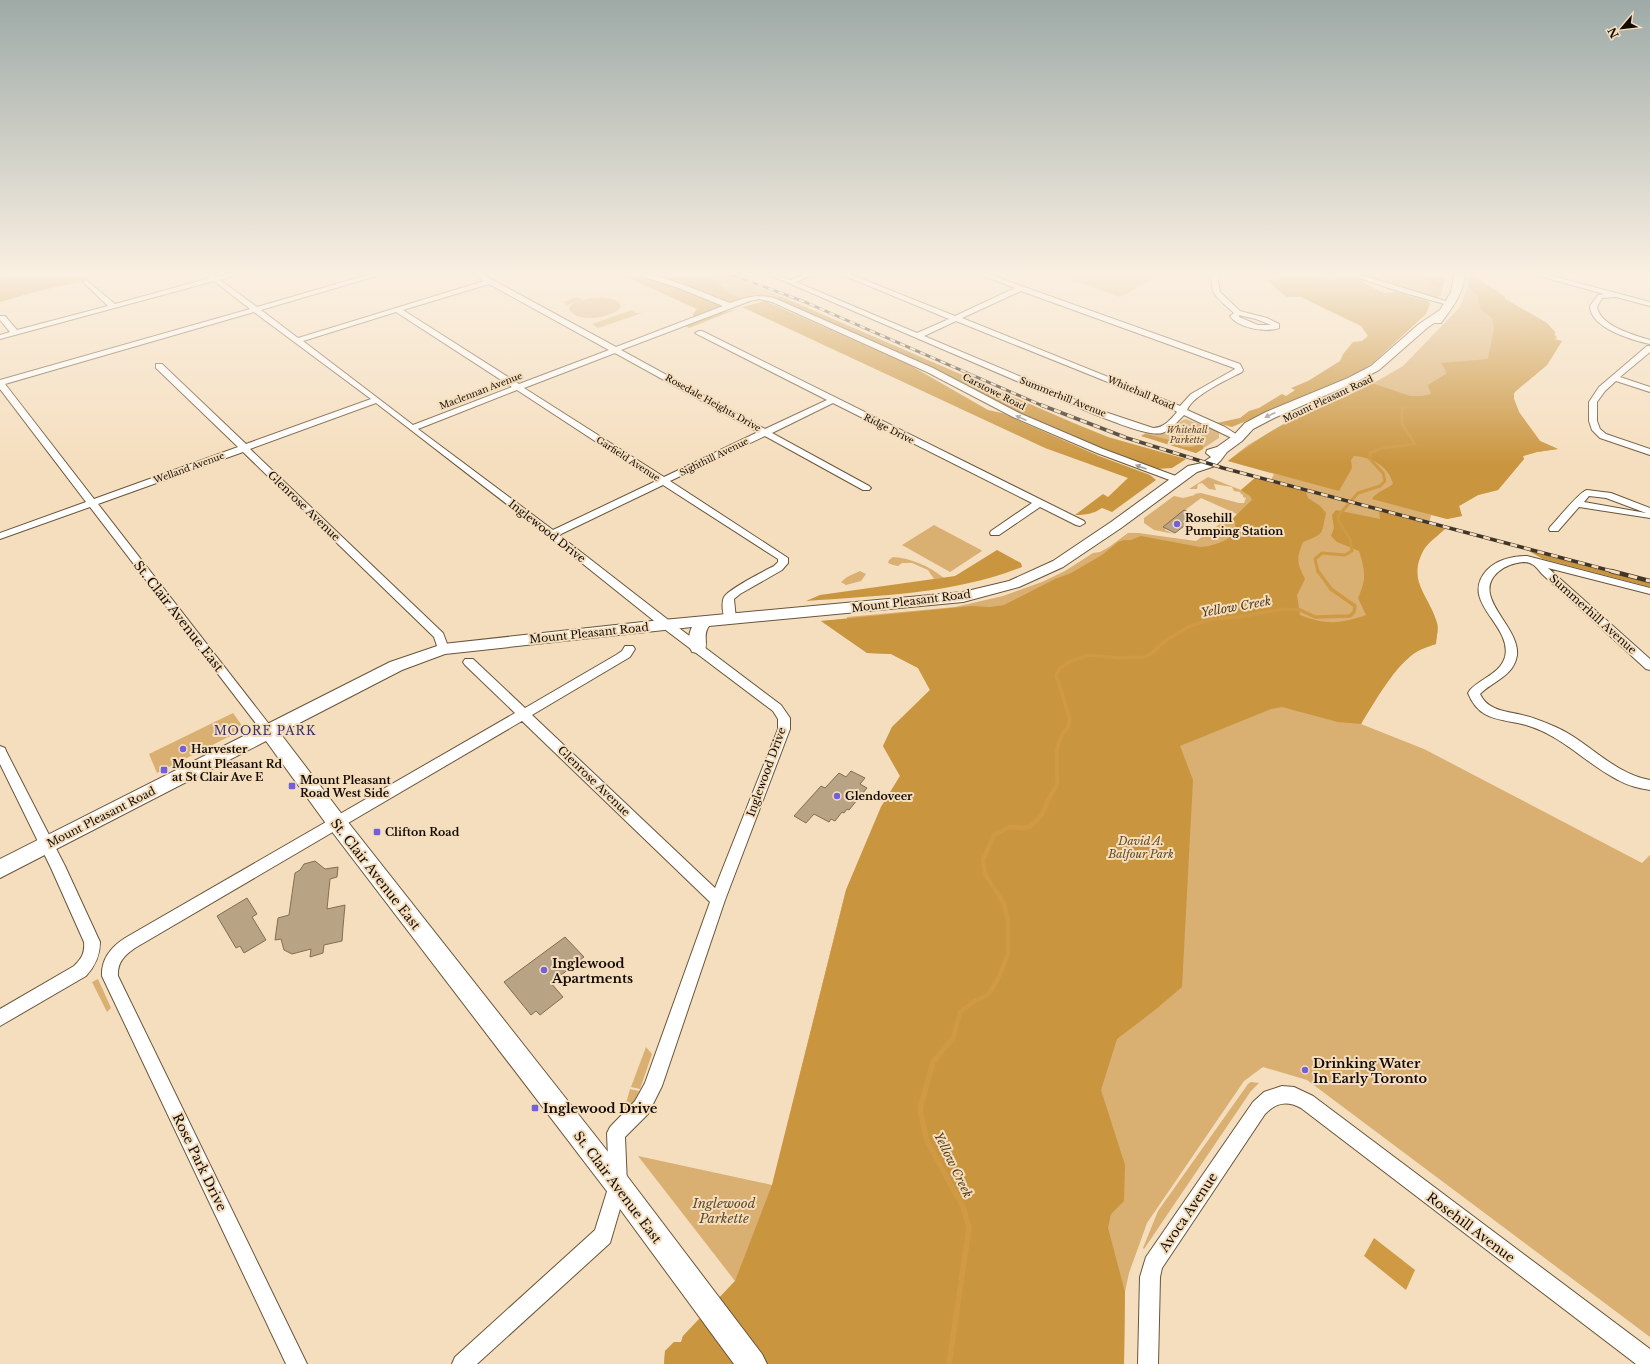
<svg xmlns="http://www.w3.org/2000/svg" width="1650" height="1364" viewBox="0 0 1650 1364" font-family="'Libre Baskerville',serif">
<rect width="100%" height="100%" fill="#f5debe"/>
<path fill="#d9af72" d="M701,273h17l62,23c-8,3 -17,-1 -26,0 -9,1 -18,8 -28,6h4l9,-6 -9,-3 -17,-14z
M1051,273h113l-44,24z
M1356,273h89l-1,10 -3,13 -4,2 -40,-11z
M1467,273h3l35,24v2l42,24 8,9v3l2,3 -3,1 8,2 -15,24 -30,25 -3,3v6l5,13 21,29 18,8 -21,3 -14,4 1,3 -26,31 -20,5 -19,11 3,10 -15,3 -16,-4 -2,10 16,4c-6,6 -18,14 -22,22 -16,31 6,44 14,72 2,6 -1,15 -1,21 -6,2 -13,4 -18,7 -22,12 -44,52 -57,73l63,25 218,114 8,-8v482l-343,-257 -44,-13 -19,14 -97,142 -18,50 -4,19 -1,72h-460l1,-13 9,-9h7l2,-6 52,-55 -97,-125 134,29 74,-295 35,-83 19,-31 -17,-30 9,-19 38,-37 -12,-22 -27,-14 -24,-1 -46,-32 26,-2v-2l108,-10 48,-11 39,-14 23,-11 28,-18 7,-1 9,-5 19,-14h10l58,8 31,-22 5,1 5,-6 -36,-16 -38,29 3,1 -1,2 9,4 -20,-4 -10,-7v-5l30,-22 9,2 12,-3 -1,-1 7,-1 38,10h5l2,-5 -3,-1v-2l-2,-1 -1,-2 -6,-1 -2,-4 -18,-3 2,6 -7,-1 -7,-6 -4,1 -1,5h-8l19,-12 33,13 14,-12 15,4 4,-8 -46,-13 20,-16 34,-20 76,-33 45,-26 57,-59 8,-21z
M578,297l5,3c12,-4 25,-4 36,2l2,5c-9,11 -44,17 -52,2l2,-4 9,-5 -13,5 -4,-3z
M632,310l4,3h6l-44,15 -6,-4z
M1186,419l29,11 4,3v5l-23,15 -55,-17 6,-4c27,7 22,-8 39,-13z
M934,525l47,25 1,1 -32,21 -48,-27z
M893,557c18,1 36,9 51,21l-10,1 -6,-9 -16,-7h-10l-4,3 -5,-1 -5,-2 1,-3z
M860,571l6,3 -5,7 -15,4 -5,-3 6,-5z
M233,713l10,14 -3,4 -83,42 -8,-19z
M98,979l13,29 -4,4 -15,-30z
M646,1047l6,7 -12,35 -9,-2z
M1251,1082l8,1 -8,8 -107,158 -1,-1 15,-37 90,-127z
M630,1089l9,2 -4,9 -12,14z"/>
<path fill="#ca953f" d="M25,273h77l-22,9 -38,8 -42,12v-22z
M611,273c38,0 75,18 110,31l2,2 -29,12 -1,-4 4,-5 -66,-30z
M640,273h61l12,6 17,14 10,4 -7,5h-7z
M1285,273h27l5,3 14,3 21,-3 31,17 13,-1 32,9 2,3 -4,10 -53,49 -16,10 -125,54 -15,-4 23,-5 9,-7 10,-3 23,-14 4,2 9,-6 -4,-2 17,-7 32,-20 3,-7 10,-12 9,-1 6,-5 -7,-10 -60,-29h-14l-13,-10 -6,-7 19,-3z
M1422,273h22v10l-5,5c-11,-2 -11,-8 -17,-15z
M1467,273h3l35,24v2l42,24 8,9v3l2,3 -3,1 8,2 -15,24 -30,25 -3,3v6l5,13 21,29 18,8 -21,3 -14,4 1,3 -26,31 -20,5 -19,11 3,10 -15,3 -75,-20c4,-7 15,-10 21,-15 -4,-18 -22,-27 -39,-28l-3,4 1,8 -13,23 -111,-30c23,-17 47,-34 74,-46 23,-10 48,-19 70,-32l38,13h12l9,-2 -3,-9 19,-12 -6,-10 47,-4 6,-31 -1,-9 -13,-11 -2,-12 -10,-10z
M780,296l296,128 32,13 78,22 -14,9 -16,1 -50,-18 -77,-33 -102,-52 -152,-68z
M765,301l143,63 80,46 14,3 97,43 51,19 6,5 -44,32 -10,-4c-9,6 -16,7 -27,7l28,-21 5,3 20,-19 -83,-30 -303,-141 -53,21 -4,-2 29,-11z
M1146,434l20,5 17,8h9l8,-3 3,2v3l-7,4 -55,-17z
M1255,478l51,14 2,6 12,8 6,7c-5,21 0,20 -23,29 -7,17 -6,21 2,37l-8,16 3,20c26,10 40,9 66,0l-8,-17c9,-19 7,-28 1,-47l-22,-9 -6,-6 3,-8 -2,-13 4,-5 44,9 -1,-8 66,18c-6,6 -18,14 -22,22 -16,31 6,44 14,72 2,6 -1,15 -1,21 -6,2 -13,4 -18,7 -22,12 -44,52 -57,73l-23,-2 -56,-15 -11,2 -91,37 13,34 -11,207 -27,23 -38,29 -16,51 24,75 -1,36 -13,13 -3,14 17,64 -1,72h-460l1,-13 9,-9h7l2,-6 52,-55 37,-96 74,-295 35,-83 19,-31 -17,-30 9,-19 38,-37 -12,-22 -27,-14 -24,-1 -46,-32 151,-15 18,1 14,-2 51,-26 16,-6 31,-18 16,-13 6,-2h7l10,-4 59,11c9,0 31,-6 35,-16 1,-3 0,-7 0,-10l-4,-1 21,-20 -2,-4 -9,-6z
M997,550l24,13 1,4c-66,27 -146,29 -216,34l14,-6 135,-19z
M1527,550l123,33v4l-107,-28z"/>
<path fill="#d09a45" d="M1374,1238l41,32 -9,20 -42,-34z"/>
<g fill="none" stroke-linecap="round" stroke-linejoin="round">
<path stroke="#d09a45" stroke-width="3" d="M1318,572l-3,-13 7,-6 23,2 7,-4 -2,-12 -12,-19v-4l20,-23 22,-7 5,-5 -2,-8 -13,-14v-6l12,-5 33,-4 -13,-20v-16l4,-1"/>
<path stroke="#d09a45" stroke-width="3.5" d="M1057,779v-31l6,-15 5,-6 2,-8 -14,-44 4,-7 11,-7 18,-6 29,3 26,-1 7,-3 14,-13 25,-15 23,-7 25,-2 46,-8 16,1 15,7 35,-1 4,-4 1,-6 -24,-17 -13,-18"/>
<path stroke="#d09a45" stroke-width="4.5" d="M953,1039l7,-27 15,-11 13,-6 10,-16 10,-25v-32l-4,-18 -19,-30 -2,-14 11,-25 15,-8 15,1 7,-2 11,-11 6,-15 9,-15v-7"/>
<path stroke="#d09a45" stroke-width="5.5" d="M949,1364l20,-136 -6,-21 -36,-66 -7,-32 13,-47 20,-24"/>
</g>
<path fill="#b8a384" stroke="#826e51" d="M1184,510l13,6 -22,17 -12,-6z
M851,771l14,7 -5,6 7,4 -18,22 -2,-1 -3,4 -2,-1 -7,9 -4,-2 -2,3 -15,-8 -8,9 -12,-7 27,-30 4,2 14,-15 7,4z
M315,861l10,8 13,-2 -1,10 -7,2 -3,30 18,-4 -2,22 -1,14 -18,4 -1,8 -13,4 1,-8 -19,5 -8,-4 -3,-11 -6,1 3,-22 11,-3 6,-42 5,-3 4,-6z
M247,898l10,16 -5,3 14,23 -22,13 -4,-7 -4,2 -19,-32z
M565,937l19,20 -33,26 12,14 -23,18 -4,-4 -5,4 -27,-33z"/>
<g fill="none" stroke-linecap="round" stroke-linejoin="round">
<defs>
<path id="street" d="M204,273h7l5,4 14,-4h10l-1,1 -19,6 37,27 117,-34h10l-1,1 -122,36 37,28 186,-57 -12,-8h8l136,74 107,-41 -47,-19 -42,-13 -1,-1c27,0 71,20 97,30 17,-6 26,-9 44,-5l159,70 86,45 84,36 78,29 2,2 -5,3 -3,-1 -78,-29 -84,-36 -86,-45 -155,-70 -13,-3 -9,2 -129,49 144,79 62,-29 -132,-67 4,-2h3l382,190 1,2 -5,3 -4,-1 -36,-18 -41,28h-8l-1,-2 1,-2 41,-28 -199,-100 -61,30 97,53 2,2 -2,2h-6l-98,-54 -95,45 118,77v5l-6,7 -42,24 -6,5 2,20 -2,3h-8c-3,-6 -5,-19 -2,-25 5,-8 40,-26 50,-31l4,-4v-3l-115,-74 -104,50 112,87 110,83 9,13v11l-65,171 -63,186 -14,28 -23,23 2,48 -17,58 -133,121h-25l3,-7 140,-127 14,-45 -2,-52 3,-6 25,-26 10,-18 65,-181 -188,-181 -387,227c-10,7 -18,14 -17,28l189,388h-21l-184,-388c-1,-17 9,-29 23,-38l390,-225 -50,-48 -2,-3 2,-3h8l52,49 91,-53 6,-4 3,-5h8l2,3 -5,8 -98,58 183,173 63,-159v-10l-5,-8 -110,-83 -115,-92 -172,-133 -126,46 193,184 6,16 -2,3h-8l-5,-15 -191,-185 -145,52 174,224 2,3 -2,3 -4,2 -4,-2 -174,-227 -90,32v-6l86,-31 -86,-113v-9l250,-71 -36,-28 -214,58v-4l10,-3 -10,-12v-4h5l12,14 91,-24 -24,-23 -1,-1 3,-2 29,24 95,-26zM489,284l120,66 -90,34 -116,-74zM254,312l117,87 -125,45 -84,-80h-6v4l82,79 -144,52 -89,-115zM396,312l116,75 -99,38 -110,-84zM615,353l143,79 -94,45 -140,-89zM517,390l139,91 -103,49 -135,-101z
M765,273h8l17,7 18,-7h9l-21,9 121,51 32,-14 -111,-46h9l108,43 60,-28 -39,-15h9l255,91 3,6 -1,2c-15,8 -49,23 -55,38l38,17 17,11 -4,3 -54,-26c-7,7 -13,15 -22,18 -13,4 -52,-13 -66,-18zM1021,291l213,77 1,1 -44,25 -11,12 -218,-88zM956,321l214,86 7,5c-7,8 -13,16 -24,16l-51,-17 -178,-75z
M1213,273h6l-1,8 2,11 20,19 27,7 12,6v4c-13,5 -41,0 -49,-12l4,-3c-14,-13 -27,-19 -21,-40zM1239,315l17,4 15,6h-13l-19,-8z
M1346,273h9l97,30 -4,2 -47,-13 -54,-18z
M1531,273h10l109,29v4l-34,-9 -14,1 -5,9c3,19 37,28 53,33v4c-18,-4 -60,-16 -60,-38l8,-11 6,-1 -72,-20z
M1647,346h3v6l-30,25 30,10v5l-34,-11 -11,10 -8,11v19l3,8 6,5 44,15v6l-50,-17 -8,-8 -3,-9v-19l10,-15z
M1587,490l24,3 39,15v10l-71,-11 -21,24h-8l-1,-2 1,-2c8,-8 29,-35 37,-37zM1589,496l17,2 40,15 -62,-11z
M1527,556l123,32v6l-102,-26 102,91v11l-4,-1 -104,-95c-6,-7 -9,-12 -19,-12 -10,1 -18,4 -25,10 -28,25 22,54 19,83 -3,21 -24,26 -37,39 8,17 26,17 42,21 10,2 20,6 29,10 36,14 60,48 99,55v10c-11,-2 -22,-4 -32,-10 -33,-17 -55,-44 -92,-55 -26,-7 -46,-3 -58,-32l2,-3c11,-12 30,-16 35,-33 8,-32 -47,-55 -18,-87 11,-11 26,-14 40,-14z
M0,746l5,2 1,3 59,115 35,76c0,14 -5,24 -14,34l-86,50v-17l74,-43c8,-8 11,-13 10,-24l-33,-74 -51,-104z
M1282,1086l12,1 19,9 337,253v15h-14l-335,-256c-15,-8 -25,-5 -36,6l-103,154 -2,9 -2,87h-20l2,-87 6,-20 107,-155 11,-10z"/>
<path id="secondary" d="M1455,273h10c-1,20 -13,35 -24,50h-7l-7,5 -48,42 -23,12 -82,36 -21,11 -11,12 -15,11 -6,8 -6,6 -18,6 -76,56 -58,39 -44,20 -56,15 -254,24c-7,10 0,17 -5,26l-6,1 -6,-1c-4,-7 -4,-18 0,-25l-247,27 -43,16 -122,63 64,84 283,359 135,178 5,10h-33l-125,-170 -279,-365 -64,-88 -266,137v-19l390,-197 53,-18 209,-23 311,-29 46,-11 44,-20 58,-39 77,-56 14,-3 9,-6 -5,-4 1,-3 10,-3 17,-12 11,-12 21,-11 82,-34 23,-12 48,-42 21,-14 11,-18z"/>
</defs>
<use href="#street" stroke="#695539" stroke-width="2"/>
<use href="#secondary" stroke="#695539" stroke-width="2"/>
<use href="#street" fill="#fff" fill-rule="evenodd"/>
<use href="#secondary" fill="#fff" fill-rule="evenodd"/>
<defs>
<path id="rail-far2" d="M727,273l78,29 238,104"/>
<path id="rail-far1" d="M1041,405l86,33 96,30 392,104"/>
<path id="rail" d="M1611,571l39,10"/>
</defs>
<use href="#rail-far2" stroke="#3f3528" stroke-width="3"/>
<use href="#rail-far1" stroke="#3f3528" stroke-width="3.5"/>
<use href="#rail" stroke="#3f3528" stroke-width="4.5"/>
<use href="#rail-far2" stroke="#f5debe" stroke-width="2" stroke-dasharray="5.5" stroke-linecap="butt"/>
<use href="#rail-far1" stroke="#f5debe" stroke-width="2.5" stroke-dasharray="7" stroke-linecap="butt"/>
<use href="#rail" stroke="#f5debe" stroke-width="3" stroke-dasharray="9" stroke-linecap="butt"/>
</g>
<defs><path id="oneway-solid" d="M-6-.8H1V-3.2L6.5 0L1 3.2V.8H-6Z"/></defs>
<g fill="#a19d9a">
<use href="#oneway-solid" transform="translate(1270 415) rotate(155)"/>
<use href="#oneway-solid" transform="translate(1021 418) rotate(-156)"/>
<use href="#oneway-solid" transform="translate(1141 467) rotate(-160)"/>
</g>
<linearGradient id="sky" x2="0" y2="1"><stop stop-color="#9eaaa7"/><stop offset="0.59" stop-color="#faf0e2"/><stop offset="1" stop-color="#faf0e2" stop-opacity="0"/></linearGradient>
<rect width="1650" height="464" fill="url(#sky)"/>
<g fill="#725fda" stroke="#f5debe" stroke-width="1.5">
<circle cx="1177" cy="524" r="4"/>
<circle cx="183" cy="749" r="4"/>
<rect x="160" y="766" width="8" height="8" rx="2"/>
<rect x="288" y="782" width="8" height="8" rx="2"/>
<circle cx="837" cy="796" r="4"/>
<rect x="373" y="828" width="8" height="8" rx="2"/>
<circle cx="544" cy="970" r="4"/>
<circle cx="1305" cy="1070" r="4"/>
<rect x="531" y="1104" width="8" height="8" rx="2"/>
</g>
<g text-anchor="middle" stroke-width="4" stroke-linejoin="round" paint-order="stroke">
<g font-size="9" fill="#130b03" stroke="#f5debe">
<text transform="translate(481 391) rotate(-21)" y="3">Maclennan Avenue</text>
<text transform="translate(994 392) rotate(27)" y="3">Carstowe Road</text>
<text transform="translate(1141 393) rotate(23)" y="3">Whitehall Road</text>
<text transform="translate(1063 397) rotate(22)" y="3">Summerhill Avenue</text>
<text transform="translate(1328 399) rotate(-25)" y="3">Mount Pleasant Road</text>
<text transform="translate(713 403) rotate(29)" y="3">Rosedale Heights Drive</text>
<text transform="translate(889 429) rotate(27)" y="3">Ridge Drive</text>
<text transform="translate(714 457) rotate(-26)" y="3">Sighthill Avenue</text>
<text transform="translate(628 459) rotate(33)" y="3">Garfield Avenue</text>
<text transform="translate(189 468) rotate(-20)" y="3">Welland Avenue</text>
</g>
<g font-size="9" font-style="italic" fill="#5f4824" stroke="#f5debe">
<text x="1187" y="433">Whitehall<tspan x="1187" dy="10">Parkette</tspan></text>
</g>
<g font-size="11" fill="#130b03" stroke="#f5debe">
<text transform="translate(304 506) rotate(44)" y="4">Glenrose Avenue</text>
<text transform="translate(547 531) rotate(38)" y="4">Inglewood Drive</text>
<text transform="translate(911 601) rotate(-7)" y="4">Mount Pleasant Road</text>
<text transform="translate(1593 614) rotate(42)" y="4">Summerhill Avenue</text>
<text transform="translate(589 633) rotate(-6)" y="4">Mount Pleasant Road</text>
<text transform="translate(766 772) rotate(-70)" y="4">Inglewood Drive</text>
<text transform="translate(594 781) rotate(44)" y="4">Glenrose Avenue</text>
<text transform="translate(101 817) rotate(-27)" y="4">Mount Pleasant Road</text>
</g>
<g font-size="11" font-weight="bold" fill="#130b03" stroke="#f5debe" text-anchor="start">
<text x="1185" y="522">Rosehill<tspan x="1185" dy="13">Pumping Station</tspan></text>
<text x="191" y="753">Harvester</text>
<text x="172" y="768">Mount Pleasant Rd<tspan x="172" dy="13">at St Clair Ave E</tspan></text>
<text x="300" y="784">Mount Pleasant<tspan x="300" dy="13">Road West Side</tspan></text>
<text x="845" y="800">Glendoveer</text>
<text x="385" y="836">Clifton Road</text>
</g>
<g font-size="11" font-style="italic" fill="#5f4824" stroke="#f5debe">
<text x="1141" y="845">David A.<tspan x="1141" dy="13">Balfour Park</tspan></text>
</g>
<g font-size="12" font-style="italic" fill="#533c18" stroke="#f5debe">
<text transform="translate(1236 607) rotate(-10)" y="4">Yellow Creek</text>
<text transform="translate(953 1165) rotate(64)" y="4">Yellow Creek</text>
</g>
<g font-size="12" letter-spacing="1" fill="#39316d" stroke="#f5debe">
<text x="265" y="735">MOORE PARK</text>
</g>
<g font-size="13" fill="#130b03" stroke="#f5debe">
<text transform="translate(179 616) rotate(52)" y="5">St. Clair Avenue East</text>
<text transform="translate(376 874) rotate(52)" y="5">St. Clair Avenue East</text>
<text transform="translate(200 1162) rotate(64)" y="5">Rose Park Drive</text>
<text transform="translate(618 1187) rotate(53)" y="5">St. Clair Avenue East</text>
<text transform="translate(1188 1212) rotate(-56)" y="5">Avoca Avenue</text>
<text transform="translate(1471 1227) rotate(37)" y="5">Rosehill Avenue</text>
</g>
<g font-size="13" font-weight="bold" fill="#130b03" stroke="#f5debe" text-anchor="start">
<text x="552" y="968">Inglewood<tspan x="552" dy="15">Apartments</tspan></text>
<text x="1313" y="1068">Drinking Water<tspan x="1313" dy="15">In Early Toronto</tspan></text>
<text x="543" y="1113">Inglewood Drive</text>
</g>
<g font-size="13" font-style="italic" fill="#5f4824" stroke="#f5debe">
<text x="724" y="1208">Inglewood<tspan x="724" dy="15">Parkette</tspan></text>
</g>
</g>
<g transform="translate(1622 28) rotate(242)" stroke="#f5debe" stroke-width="3" paint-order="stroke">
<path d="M0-3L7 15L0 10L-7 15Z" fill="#130b03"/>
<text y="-6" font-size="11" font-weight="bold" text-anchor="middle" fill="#130b03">N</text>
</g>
</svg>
